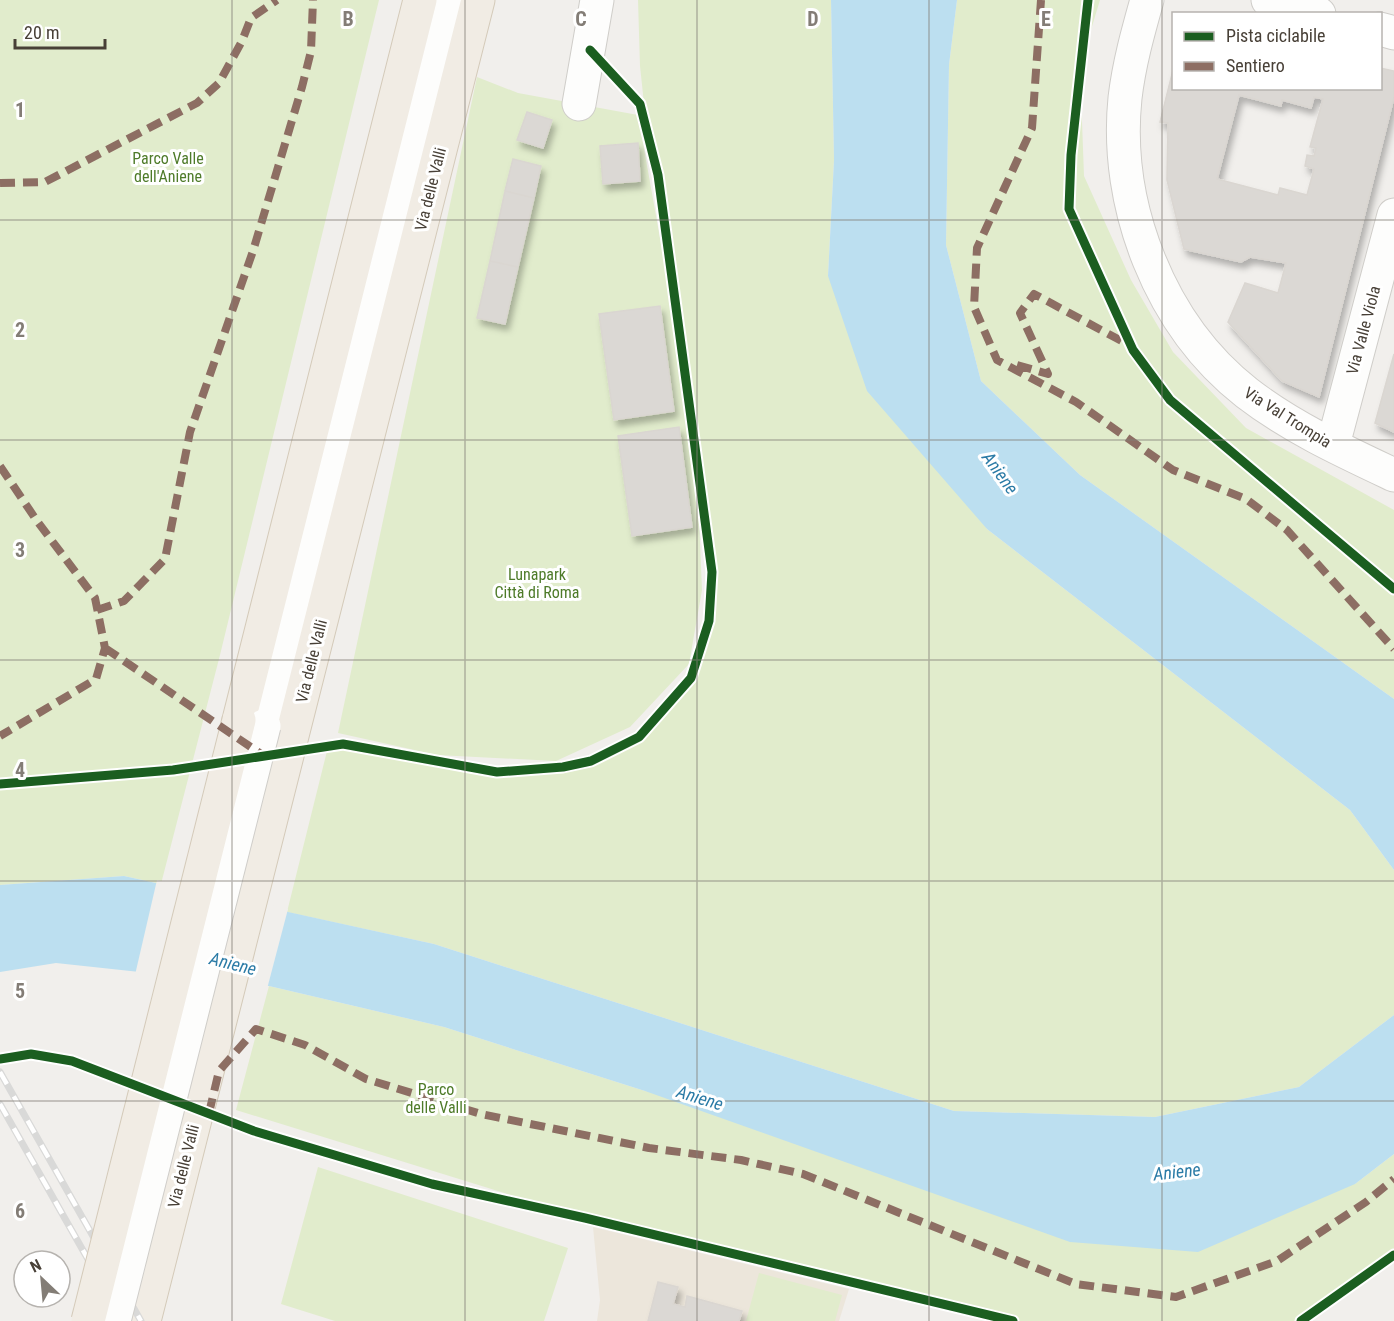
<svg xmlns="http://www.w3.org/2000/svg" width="1394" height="1321" viewBox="0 0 1394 1321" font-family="'Roboto Condensed',sans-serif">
<defs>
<filter id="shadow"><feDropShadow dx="3.5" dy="6" stdDeviation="3" flood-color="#0004"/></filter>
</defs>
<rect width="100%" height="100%" fill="#f1efec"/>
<path fill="#ece6db" d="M593,1227l256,62 -10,32h-242l3,-21z"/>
<path fill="#e1eccc" d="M0,0h379l-159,655 -59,229 -37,-8 -124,9z
M638,0h193l3,160 -6,116 159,253 363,281 44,60v145l-95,72 -144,30 -201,-6 -520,-167 -147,-32 41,-165 15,-3 154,28 66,-5 28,-6 48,-24 52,-59 18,-57 3,-49 -47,-346 -8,-56 -10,-38 -7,-66z
M957,0h143l-20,66 4,110 47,104 42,72 73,76 148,82v189l-314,-224 -99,-94 -35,-136 3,-180z
M477,77l41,16 120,22 37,207 24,196 3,72 -13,74 -59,63 -74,34 -119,-6 -99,-22z
M269,986l175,41 201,64 710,93 39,-30v101l-93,66h-288l-428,-103 -349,-108z
M318,1167l250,81 -24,73h-209l-54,-17z
M759,1273l83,22 -7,26h-89z"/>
<path fill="#bcdff0" d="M831,0h126l-8,65 -3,180 35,136 99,94 314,224v171l-44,-60 -363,-281 -120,-138 -39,-115 6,-116z
M124,876l310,68 520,167 201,6 144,-30 95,-72v139l-39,30 -157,68 -128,-10 -425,-151 -201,-64 -175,-41 -213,-23 -56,9v-87z"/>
<path fill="#f1efec" d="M157,880l131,29 -21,80 -132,-14z"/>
<path fill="#dbd8d4" stroke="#dad6d1" stroke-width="1.5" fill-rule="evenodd" filter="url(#shadow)" d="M1174,66v22h206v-20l14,3v26l-75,300 -37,-16 -54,-59 17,-39 33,10 8,-30 -36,-6 -9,5 -57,-13 -17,-69 1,-57 -8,-1zM1239,95l42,11 1,-6 29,8 3,-11 9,2 -13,48 6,1 -2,8 -7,-1 -2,11 9,3 -7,26 -27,-7 -2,7 -61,-16z
M527,112l25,8 -9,28 -26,-8z
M638,143l2,38 -37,3 -3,-38z
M513,159l28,7 -7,32 -29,-7z
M505,191l29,7 -16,69 -28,-6z
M490,261l28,6 -13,57 -28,-6z
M660,306l14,105 -60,9 -15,-106z
M1394,354v78l-19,-9z
M679,427l13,100 -60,9 -14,-100z
M658,1282l20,5 -5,17 12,3 2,-11 55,15 -3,10h-91z"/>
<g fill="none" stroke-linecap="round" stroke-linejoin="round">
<defs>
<path id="minor" d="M1147,0c-9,32 -18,64 -22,98 -11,108 35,227 122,295 44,34 96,58 147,82
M1268,0l51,14
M1380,29l14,4
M579,104l18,-104
M1333,445l61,-230
M264,726l182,-726"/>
<path id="major" d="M239,720l181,-720
M144,1321l334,-1321"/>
</defs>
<use href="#minor" stroke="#cfcdc9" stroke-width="35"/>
<use href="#major" stroke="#d4cab9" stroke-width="35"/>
<use href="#minor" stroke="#fdfdfc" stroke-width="33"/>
<use href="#major" stroke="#f1ece4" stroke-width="33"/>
<defs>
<path id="rail" d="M0,1072l141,249
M0,1104l123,217"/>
</defs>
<use href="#rail" stroke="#d9d9d8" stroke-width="7"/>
<use href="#rail" stroke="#fff" stroke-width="4.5" stroke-dasharray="14" stroke-linecap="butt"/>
<defs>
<path id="minor-bridge" d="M114,1321l150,-595"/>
<path id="major-bridge" d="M88,1321l151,-601"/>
</defs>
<use href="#minor-bridge" stroke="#cfcdc9" stroke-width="35" stroke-linecap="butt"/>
<use href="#major-bridge" stroke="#d4cab9" stroke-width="35" stroke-linecap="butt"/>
<use href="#minor-bridge" stroke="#fdfdfc" stroke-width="33"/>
<use href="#major-bridge" stroke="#f1ece4" stroke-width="33"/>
<path stroke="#8d6e63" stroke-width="8" stroke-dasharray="15 8" stroke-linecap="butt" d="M1041,0l-9,128 -55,120 -3,59 23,53 79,42 97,68 73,29 41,31 107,119
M0,183l45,-1 152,-79 22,-20 23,-42 9,-23 26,-18
M1017,365l31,9 -28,-61 14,-19 95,51
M0,466l37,55 58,77 10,50 -9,31 -96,57
M97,610l27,-9 41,-42 25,-127 63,-181 49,-164 9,-36 2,-51
M105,648l159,108
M209,1113l10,-42 37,-42 49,16 61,34 115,35 168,34 92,12 62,14 273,110 100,13 101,-36 89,-59 28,-23"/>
<defs>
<path id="cycleway" d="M1088,0l-17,155 -2,54 64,141 37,50 224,189
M0,784l173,-14 170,-26 154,28 66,-5 28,-6 48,-24 52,-59 18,-57 3,-49 -54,-397 -18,-71 -50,-54
M0,1059l31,-5 41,7 182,70 178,53 153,34 428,103
M1301,1321l93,-66"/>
</defs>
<use href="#cycleway" stroke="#fff" stroke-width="13"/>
<use href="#cycleway" stroke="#1b5e20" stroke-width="9"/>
</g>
<path fill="none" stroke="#837d76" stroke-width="1.5" stroke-opacity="0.55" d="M232,0v1321M465,0v1321M697,0v1321M929,0v1321M1162,0v1321M0,220h1394M0,440h1394M0,660h1394M0,881h1394M0,1101h1394"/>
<g text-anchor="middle" stroke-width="6" stroke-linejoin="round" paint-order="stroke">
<g font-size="16" fill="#4e7b29" stroke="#fff">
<text x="168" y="164">Parco Valle<tspan x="168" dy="18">dell'Aniene</tspan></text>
<text x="537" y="580">Lunapark<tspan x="537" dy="18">Città di Roma</tspan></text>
<text x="436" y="1095">Parco<tspan x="436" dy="18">delle Valli</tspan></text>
</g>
<g font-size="16" fill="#484037" stroke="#fff">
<text transform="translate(430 189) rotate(-76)" y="6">Via delle Valli</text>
<text transform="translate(1363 330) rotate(-75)" y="6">Via Valle Viola</text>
<text transform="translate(1288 417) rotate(32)" y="6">Via Val Trompia</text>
<text transform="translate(311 661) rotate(-76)" y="6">Via delle Valli</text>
<text transform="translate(183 1166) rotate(-76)" y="6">Via delle Valli</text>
</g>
<g font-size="18" font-style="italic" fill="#2b7ba6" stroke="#fff">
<text transform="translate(1000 473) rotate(54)" y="6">Aniene</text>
<text transform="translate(233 964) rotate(14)" y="6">Aniene</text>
<text transform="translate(700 1098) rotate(17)" y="6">Aniene</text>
<text transform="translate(1177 1172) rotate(-6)" y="6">Aniene</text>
</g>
</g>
<g font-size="20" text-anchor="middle" font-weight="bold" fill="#837d76" stroke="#fff" stroke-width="6" stroke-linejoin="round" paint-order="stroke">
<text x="348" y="26">B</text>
<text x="581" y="26">C</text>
<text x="813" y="26">D</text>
<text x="1046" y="26">E</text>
<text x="20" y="117">1</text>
<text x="20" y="337">2</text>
<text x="20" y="557">3</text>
<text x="20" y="777">4</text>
<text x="20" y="998">5</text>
<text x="20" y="1218">6</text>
</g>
<rect x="1172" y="12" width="210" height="78" fill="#ffffff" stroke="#b6b3af" stroke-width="1.5"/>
<rect x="1184" y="32" width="30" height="9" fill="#1b5e20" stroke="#b6b3af" stroke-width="1.5"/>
<text x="1226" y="42" font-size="18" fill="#484037">Pista ciclabile</text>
<rect x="1184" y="62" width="30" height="9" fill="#8d6e63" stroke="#b6b3af" stroke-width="1.5"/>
<text x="1226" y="72" font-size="18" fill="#484037">Sentiero</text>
<g transform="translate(42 1279) rotate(334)"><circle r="28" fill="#ffffff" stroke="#b6b3af" stroke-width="1.5"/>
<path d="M0-4.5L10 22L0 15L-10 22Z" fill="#837d76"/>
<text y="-9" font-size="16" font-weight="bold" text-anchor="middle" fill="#484037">N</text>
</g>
<path d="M15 39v9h90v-9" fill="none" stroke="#484037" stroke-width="3"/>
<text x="24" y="39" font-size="18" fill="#484037" stroke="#ffffff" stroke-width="4.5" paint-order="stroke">20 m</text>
</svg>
